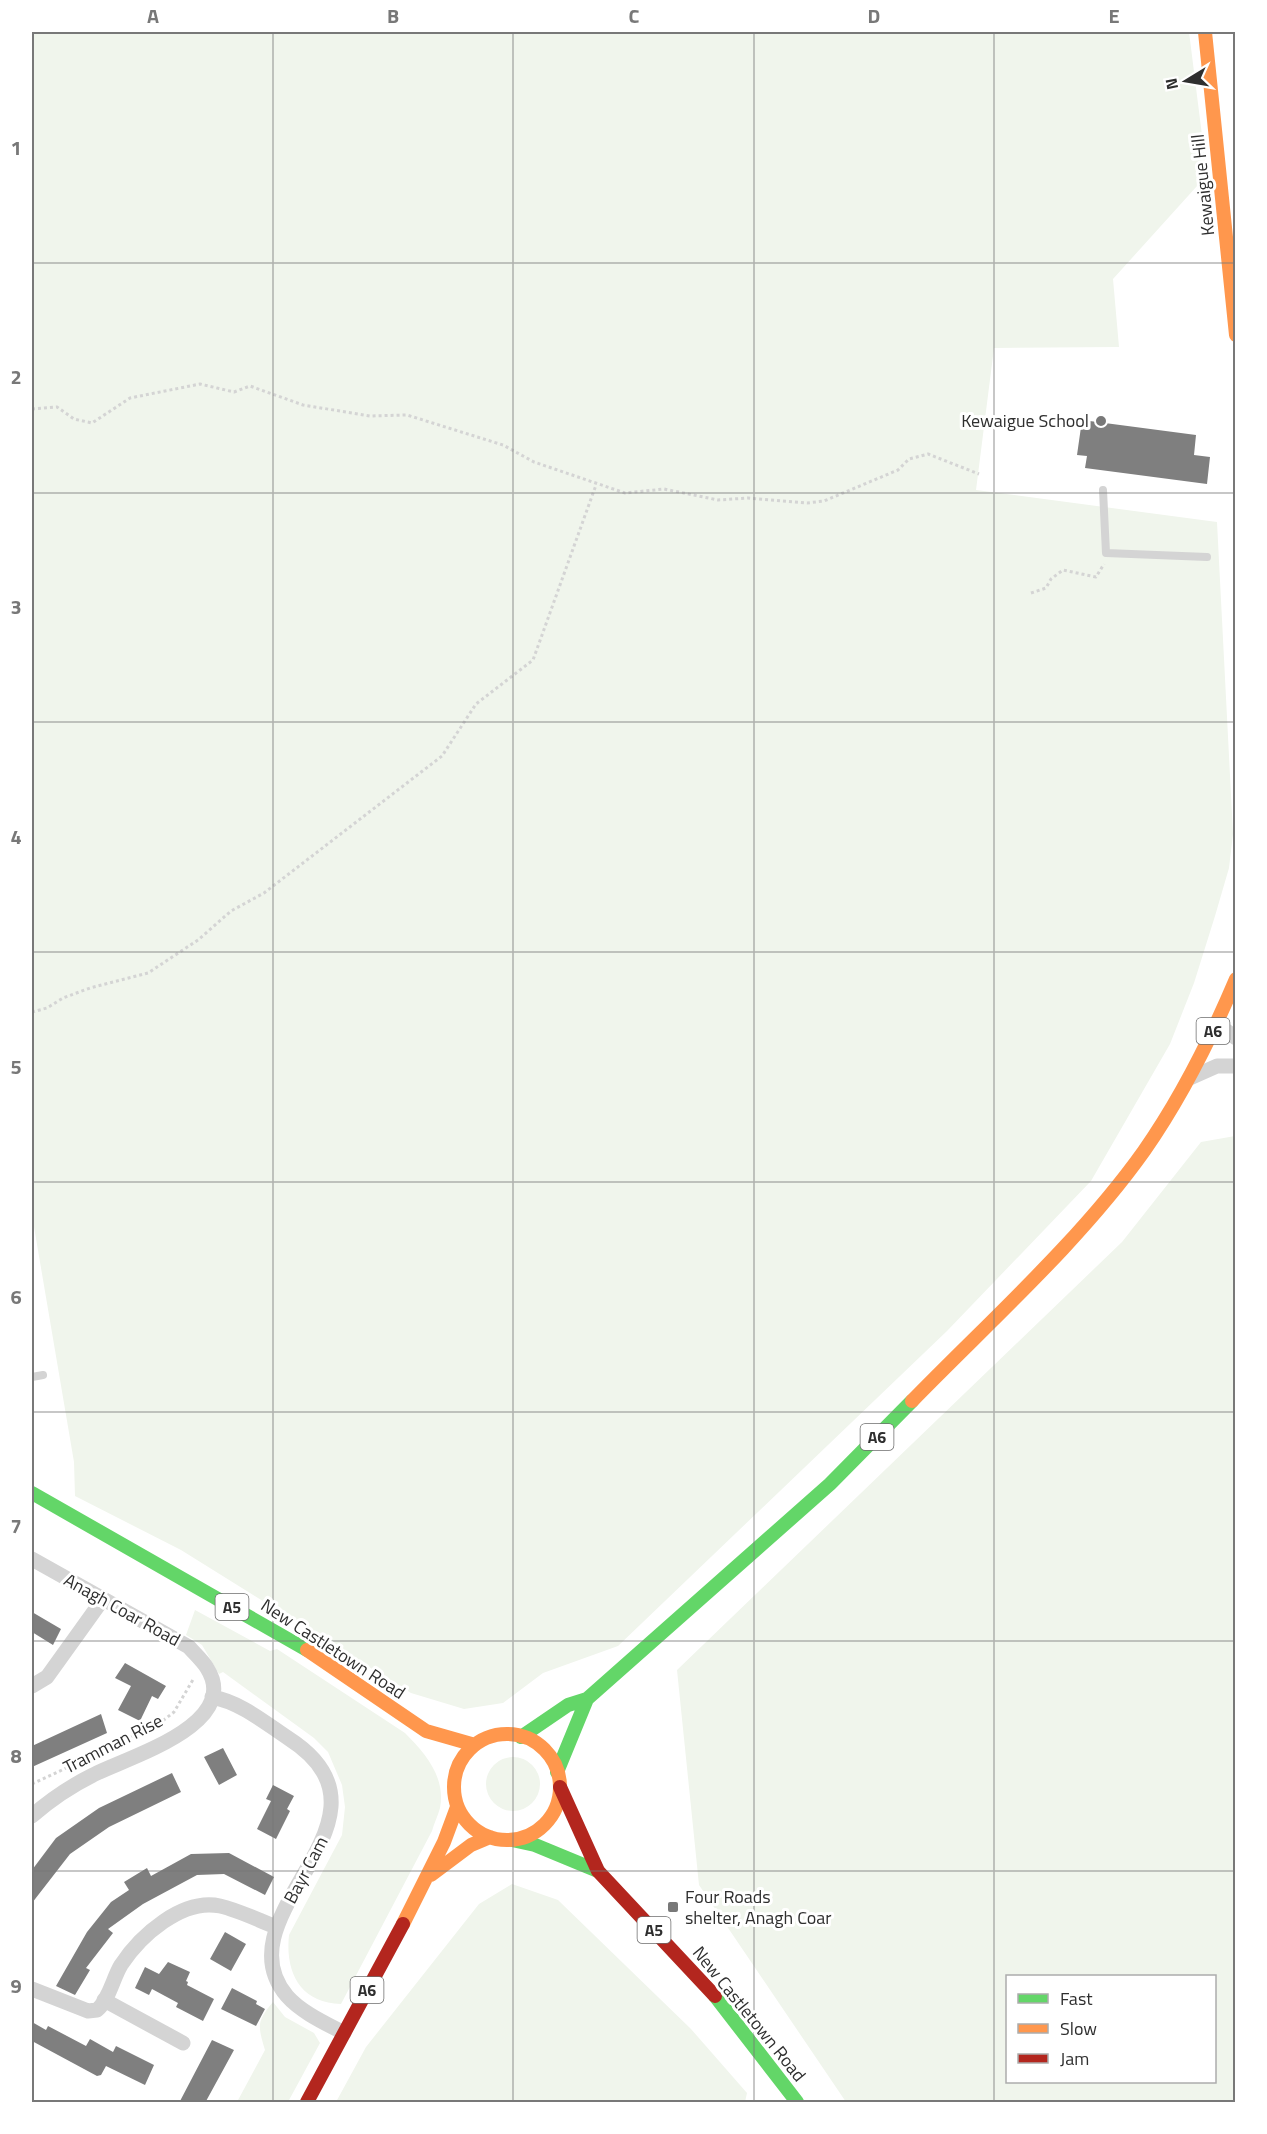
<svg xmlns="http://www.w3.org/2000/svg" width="1267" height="2134" viewBox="0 0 1267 2134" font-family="'Titillium Web',sans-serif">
<rect width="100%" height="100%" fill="#fff"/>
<path fill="#f0f5ec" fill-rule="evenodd" d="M32,32h1157l18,143 -94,104 6,68 -125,1 -18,142 241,32 16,312 -4,34 -14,48 -21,67 -24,61 -79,137 -144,150 -329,315 -75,27 -40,30 -39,6 -53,-16 -230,-143 -106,-54 -1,-34 -42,-247z
M1235,1136v966h-389l-147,-217 -22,-215 445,-428 79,-100zM1008,1976h206v106h-206z
M195,1610l75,41 7,-2 128,84c20,20 41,44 35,75 -2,8 -6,15 -8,23l-91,173c-41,-1 -56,-32 -52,-69l53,-100 3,-28 -3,-22 -14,-33 -14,-14 -91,-66 -4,2 -17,-29 -16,-10z
M486 1784a27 27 0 1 1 54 0a27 27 0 1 1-54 0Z
M512,1884l46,16 133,129 56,64 -2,9h-409l30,-55 113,-143z
M273,2002l12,15 29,16 6,10 -32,59h-51l28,-52c-7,-24 -9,-28 8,-48z"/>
<path fill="#7f7f7f" d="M1082,420l114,15 -2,20 16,2 -3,27 -122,-16 2,-12 -10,-1z
M32,1612l29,17 -8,16 -21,-13z
M125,1663l41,23 -8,13 -6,-3 -12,25 -22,-11 13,-24 -16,-8z
M101,1714l6,19 -75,34v-21z
M223,1748l14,27 -18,10 -15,-28z
M172,1773l9,19 -72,35 -39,27 -38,49v-33l24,-32 43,-30z
M273,1785l21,11 -7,13 3,2 -14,28 -19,-10 14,-28 -5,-2z
M229,1853l45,24 -9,18 -41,-21 -27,1 -54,29 -35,25 5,4 -27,35 4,2 -15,25 -19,-9 31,-54 24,-30 18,-12 -5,-8 23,-14 4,8 40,-22z
M225,1932l21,12 -15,27 -21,-12z
M168,1962l22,10 -4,9 2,1 -1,3 27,14 -11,22 -27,-14 2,-4 -26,-14 -3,6 -14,-7 10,-21 14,7z
M232,1988l25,13 -1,3 9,5 -9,17 -35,-17z
M32,2022l14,8 2,-4 38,20 4,-7 23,13 3,-6 38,19 -9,20 -39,-19 -5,9 -4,1 -65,-35z
M212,2040l22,10 -29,53h-26z"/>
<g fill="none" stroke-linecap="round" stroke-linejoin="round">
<path stroke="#d4d4d4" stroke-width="3" stroke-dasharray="3 3" stroke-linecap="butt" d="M32,409l25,-2 17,12 18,4 38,-25 70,-14 34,8 16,-6 53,19 67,11 37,-1 96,30 31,17 91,31 39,-4 54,11 30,-2 59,5 17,-2 74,-31 11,-11 19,-5 51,20
M1031,593l15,-5 5,-9 12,-9 33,7 8,-13
M32,1012l15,-4 16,-10 27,-10 58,-15 50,-33 33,-29 33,-18 178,-137 34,-52 57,-44 63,-175
M104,1750l56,-27 14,-11 20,-34
M32,1784l47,-22"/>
<path stroke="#d4d4d4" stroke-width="8" d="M1103,490l3,63 101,4
M32,1377l11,-2"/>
<path stroke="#d4d4d4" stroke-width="15" d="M1217,1024l19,14
M1190,1078l27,-12h19
M32,1559l157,88c6,7 14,14 18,21 36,57 -82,90 -114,107 -22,11 -43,25 -61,41
M32,1686l15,-9 56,-78
M212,1697c28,5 52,25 76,41 126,81 -71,175 -1,258 14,16 38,27 57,37
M32,1989l56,22 9,-1c12,-10 16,-32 24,-45 19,-29 61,-67 99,-59 18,4 38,14 56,21
M104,2000l79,43"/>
<path stroke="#63d668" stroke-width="14" d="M32,1493l275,157
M521,1737l47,-32 19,-6 243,-215 82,-83
M557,1772l30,-73
M512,1840l23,5 63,26
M715,1996l82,106"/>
<path stroke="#ff974d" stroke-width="14" d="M1205,32l31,303
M912,1401c78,-80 168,-160 232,-250 37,-53 67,-113 92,-172
M307,1650l119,81 49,14
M454 1787a53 53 0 1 1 106 0a53 53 0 1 1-106 0Z
M431,1875l40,-30 19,-8
M403,1924l41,-82 13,-35"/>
<path stroke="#b3261e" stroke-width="14" d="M560,1787l38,84 117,125
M307,2102l96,-178"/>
</g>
<path fill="none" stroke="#787878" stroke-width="1.5" stroke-opacity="0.55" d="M273,32v2070M513,32v2070M754,32v2070M994,32v2070M32,263h1204M32,493h1204M32,722h1204M32,952h1204M32,1182h1204M32,1412h1204M32,1641h1204M32,1871h1204"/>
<g fill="#787878" stroke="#fff" stroke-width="2">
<circle cx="1101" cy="421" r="6"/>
<rect x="667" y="1901" width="12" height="12" rx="3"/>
</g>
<g text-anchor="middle" stroke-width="6" stroke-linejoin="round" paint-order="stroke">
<g fill="#fff" stroke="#6d6d6d" stroke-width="1.5">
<rect x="1196.5" y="1018" width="33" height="26" rx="4.5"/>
<rect x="860.5" y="1424" width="33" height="26" rx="4.5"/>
<rect x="215.5" y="1594" width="33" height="26" rx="4.5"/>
<rect x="637.5" y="1917" width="33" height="26" rx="4.5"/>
<rect x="350.5" y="1977" width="33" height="26" rx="4.5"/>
</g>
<g font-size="16" font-weight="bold" fill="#2f2f2f">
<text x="1213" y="1037">A6</text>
<text x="877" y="1443">A6</text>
<text x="232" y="1613">A5</text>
<text x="654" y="1936">A5</text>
<text x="367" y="1996">A6</text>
</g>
<g font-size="18" fill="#2f2f2f" stroke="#fff">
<text transform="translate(1203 185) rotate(-96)" y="6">Kewaigue Hill</text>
<text transform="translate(122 1610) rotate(29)" y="6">Anagh Coar Road</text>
<text transform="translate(333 1649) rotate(33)" y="6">New Castletown Road</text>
<text transform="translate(113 1744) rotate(-27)" y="6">Tramman Rise</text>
<text transform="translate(306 1870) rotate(-62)" y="6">Bayr Cam</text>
<text transform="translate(749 2014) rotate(51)" y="6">New Castletown Road</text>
</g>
<g font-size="18" fill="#2f2f2f" stroke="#fff" text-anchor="end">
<text x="1089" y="427">Kewaigue School</text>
<text x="685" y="1903" text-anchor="start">Four Roads<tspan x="685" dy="21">shelter, Anagh Coar</tspan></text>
</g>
</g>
<rect width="1267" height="2134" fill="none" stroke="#ffffff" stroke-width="66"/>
<rect x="1006" y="1975" width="210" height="108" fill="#ffffff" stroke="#acacac" stroke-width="1.5"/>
<rect x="1018" y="1994" width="30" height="9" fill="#63d668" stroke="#acacac" stroke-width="1.5"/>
<text x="1060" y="2005" font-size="18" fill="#2f2f2f">Fast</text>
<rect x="1018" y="2024" width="30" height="9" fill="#ff974d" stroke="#acacac" stroke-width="1.5"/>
<text x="1060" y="2035" font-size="18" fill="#2f2f2f">Slow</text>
<rect x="1018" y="2054" width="30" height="9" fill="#b3261e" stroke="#acacac" stroke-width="1.5"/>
<text x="1060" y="2065" font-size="18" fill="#2f2f2f">Jam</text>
<g transform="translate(1186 81) rotate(259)" stroke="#ffffff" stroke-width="4.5" paint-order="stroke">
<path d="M0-4.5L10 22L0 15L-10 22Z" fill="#2f2f2f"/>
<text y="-9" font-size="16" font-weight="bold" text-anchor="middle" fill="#2f2f2f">N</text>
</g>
<rect x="33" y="33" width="1201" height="2068" fill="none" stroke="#787878" stroke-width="2"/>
<g font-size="20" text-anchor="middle" font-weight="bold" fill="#787878">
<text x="153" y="23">A</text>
<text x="393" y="23">B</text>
<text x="634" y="23">C</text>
<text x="874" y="23">D</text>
<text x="1114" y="23">E</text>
<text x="16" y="155">1</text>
<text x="16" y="384">2</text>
<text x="16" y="614">3</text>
<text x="16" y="844">4</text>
<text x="16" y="1074">5</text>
<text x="16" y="1304">6</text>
<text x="16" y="1533">7</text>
<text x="16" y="1763">8</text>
<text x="16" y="1993">9</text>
</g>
</svg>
